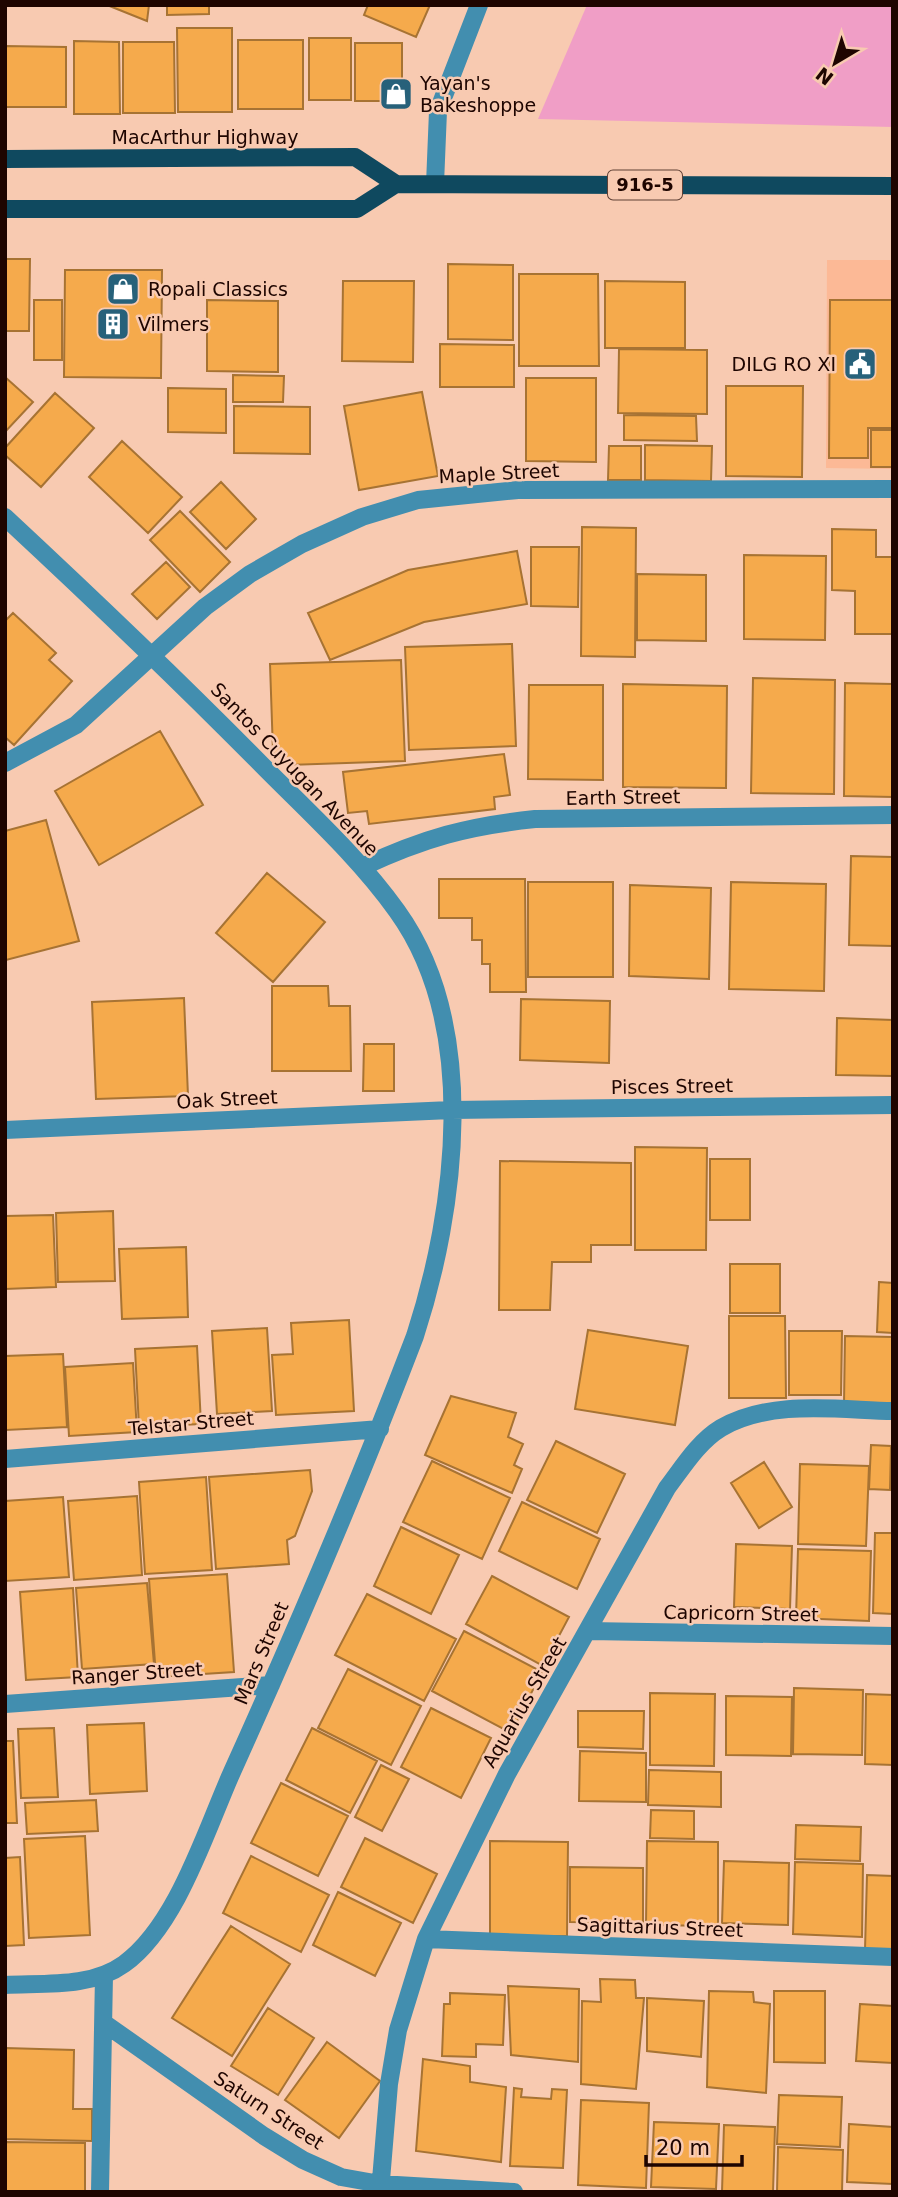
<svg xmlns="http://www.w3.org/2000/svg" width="898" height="2197" viewBox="0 0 898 2197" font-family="'DejaVu Sans',sans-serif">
<rect width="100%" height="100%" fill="#f8cab1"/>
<path fill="#fcb996" d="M827,260h66v209l-67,-1z"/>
<path fill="#f09ec6" d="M587,5h306v122l-355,-8z"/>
<path fill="#f5aa4c" stroke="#a77333" stroke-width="2" d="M107,5h42l-2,16z
M167,5h42v9l-42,1z
M368,5h62l-14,32 -52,-22z
M177,28h55v84h-54z
M309,38h42v62h-42z
M238,40h65v69h-65z
M74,41l45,1 1,72h-46z
M123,42h51l1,71h-52z
M355,43h47v58h-47z
M5,46l61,1v60h-61z
M5,259h25l-1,72h-24z
M448,264l65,1v75l-65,-1z
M65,270h97l-1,108 -97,-1z
M519,274h79l1,92h-80z
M343,281h71l-1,81 -71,-1z
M605,281l80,1v66h-80z
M34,300h28v60h-28z
M207,300l71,1v71l-71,-1z
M830,300h63v128h-25v30h-39z
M440,344l74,1v42h-74z
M619,349l88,1v64l-89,-1z
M233,375l51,1 -1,26h-50z
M5,377l28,25 -28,30z
M526,378h70v84l-70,-1z
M726,386h77l-1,91 -76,-1z
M168,388l58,1v44l-58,-1z
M422,392l16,84 -79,14 -15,-84z
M55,393l39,35 -53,59 -36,-32v-7z
M234,406l76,1v47l-76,-1z
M624,415l72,1 1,25 -73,-1z
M871,430h22v37h-22z
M122,441l60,56 -34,36 -59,-56z
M645,445l67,1 -1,35 -66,-1z
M609,446h32v34h-33z
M221,482l35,37 -30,30 -36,-37z
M180,511l50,51 -30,30 -50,-52z
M582,527l54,1 -1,129 -54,-1z
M832,529l44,1v27h17v77h-38v-43l-23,-1z
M531,547h48l-1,60 -47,-1z
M517,551l10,53 -103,18 -94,38 -22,-47 100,-43z
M744,555l82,1 -1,84 -81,-1z
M166,562l24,25 -33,32 -25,-25z
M637,574l69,1v66l-69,-1z
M13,613l43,40 -7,7 23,21 -58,64 -9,-8v-116z
M512,644l4,102 -107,4 -4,-103z
M401,660l4,101 -117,4 -15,-13 -3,-88z
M753,678l82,2 -1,114 -83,-1z
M845,683l48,1v113l-49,-1z
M623,684l104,2 -1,102 -103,-1z
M529,685h74v95l-75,-1z
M160,731l43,74 -104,60 -44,-74z
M504,754l6,41 -16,2 1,12 -126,15 -2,-13 -19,2 -5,-41z
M46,820l33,121 -73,19 -1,-129z
M851,856l42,1v89l-44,-1z
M267,873l58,49 -52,60 -57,-49z
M439,879h86l1,113h-36v-28h-8v-24h-10v-22h-33z
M528,882h85v95h-85z
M731,882l95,2 -2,107 -95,-2z
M630,885l81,3 -2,91 -80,-3z
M272,986h56l1,20h21l1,65h-79z
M184,998l4,98 -92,3 -4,-97z
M521,999l89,2 -1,62 -89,-3z
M837,1018l56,2v56l-57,-1z
M364,1044h30v47h-31z
M635,1147l72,1 -1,102h-71z
M710,1159h40v61h-40z
M500,1161l131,2v82h-40v17h-39l-2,48h-51z
M113,1211l2,70 -57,1 -2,-69z
M53,1215l3,72 -51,2v-73z
M186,1247l2,70 -66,2 -3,-70z
M730,1264h50v49h-50z
M879,1282l14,1v50l-16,-1z
M729,1316h56l1,82h-57z
M349,1320l5,91 -78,4 -4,-60 21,-1 -2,-31z
M267,1328l5,83 -55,3 -5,-83z
M588,1330l100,16 -13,79 -100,-16z
M789,1331h53l-1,64h-52z
M845,1336l48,1v68l-49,-1z
M197,1346l4,78 -62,3 -4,-78z
M63,1354l4,73 -61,3 -1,-74z
M133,1363l4,69 -68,4 -4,-69z
M451,1396l65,17 -8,24 15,7 -9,21 8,4 -10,24 -87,-38z
M556,1441l69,33 -28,59 -70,-33z
M871,1445l20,1 -1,44 -21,-1z
M432,1461l78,37 -28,61 -79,-37z
M764,1462l28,45 -33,21 -28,-45z
M800,1464l69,2 -3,80 -68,-2z
M310,1470l2,21 -17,45 -8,4 2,24 -73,5 -7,-92z
M206,1477l6,93 -67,4 -6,-92z
M137,1496l5,79 -68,5 -6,-79z
M63,1497l6,80 -64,4v-80z
M522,1502l78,37 -23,50 -78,-38z
M401,1527l58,28 -28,59 -57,-28z
M875,1533h18v81l-20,-1z
M736,1544l56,2 -2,63 -56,-2z
M798,1549l73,2 -2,70 -73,-3z
M227,1574l7,98 -78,5 -7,-98z
M492,1576l77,41 -26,49 -77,-42z
M147,1583l7,81 -72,5 -6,-81z
M73,1588l5,89 -52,3 -6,-88z
M367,1594l89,45 -32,62 -89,-46z
M464,1631l78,41 -31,61 -79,-42z
M348,1669l73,37 -30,59 -73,-37z
M794,1688l69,2 -1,65 -69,-1z
M650,1693l65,1 -1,72 -64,-1z
M866,1694l27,1v70l-28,-1z
M726,1696l66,1 -1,59 -65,-1z
M431,1708l60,30 -30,60 -60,-31z
M578,1711h66l-1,38 -65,-2z
M144,1723l3,68 -57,3 -3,-69z
M54,1728l4,69 -37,1 -3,-69z
M312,1728l65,33 -27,52 -64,-33z
M5,1741h8l4,82h-12z
M580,1751l66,2v49l-67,-1z
M381,1765l28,14 -27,52 -27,-14z
M649,1770l72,2v35l-73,-2z
M281,1783l67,33 -30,60 -67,-33z
M96,1800l2,31 -71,3 -2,-31z
M651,1810l43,1v28l-44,-1z
M796,1825l65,2 -1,34 -65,-2z
M85,1836l5,99 -61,3 -5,-99z
M365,1838l72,36 -24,49 -72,-36z
M490,1841l78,1 -1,94h-77z
M647,1841l71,1v84l-72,-1z
M251,1856l78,39 -28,57 -78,-39z
M20,1857l4,88 -19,1v-88z
M724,1861l65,2 -1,62 -66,-2z
M795,1862l68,2 -1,73 -69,-3z
M570,1867l73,1v55l-73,-1z
M867,1875l26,1v75l-28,-1z
M338,1892l63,31 -26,53 -62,-31z
M231,1926l59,38 -58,92 -60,-38z
M600,1979l35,1 1,18h8l-8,91 -55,-5 1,-83 19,1z
M508,1986l71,3 -1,73 -67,-7z
M709,1991l44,1 1,10 16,2 -4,89 -59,-6z
M774,1991h51v72l-51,-1z
M450,1993l55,2 -2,50 -27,-1v13l-34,-1 2,-52h6z
M647,1998l57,3 -3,56 -54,-6z
M860,2004l33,2v57l-37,-2z
M268,2008l46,30 -36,57 -47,-29z
M327,2042l53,39 -41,57 -54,-38z
M5,2048l69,2 -1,59h19v32l-87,-2z
M423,2059l47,7v16l36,5 -5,75 -85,-11z
M514,2088l8,1 -1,8 30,2 1,-10 15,1 -4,78 -53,-2z
M779,2095l63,2 -2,50 -63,-3z
M581,2100l68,3 -3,85 -68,-3z
M654,2122l65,2 -3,65 -65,-2z
M849,2124l44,3v57l-46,-2z
M724,2125l51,2 -2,65h-51z
M5,2142l80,1v49h-80z
M778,2147l65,3 -1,42h-65z"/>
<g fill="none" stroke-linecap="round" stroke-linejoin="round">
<path stroke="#428eaf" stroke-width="18" d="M435,184l3,-73 41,-106
M5,517c86,80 170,160 252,243 48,49 100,95 140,151 83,115 59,299 18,425 -56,147 -118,292 -183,436 -26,58 -55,154 -108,192 -33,24 -80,19 -119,21
M5,763l71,-38 129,-118 45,-33 52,-30 60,-27 56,-17 100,-10 375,-1
M362,867c62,-29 106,-41 173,-48l358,-4
M5,1130l446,-20 442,-5
M5,1459l375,-30
M589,1631l304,5
M5,1704l266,-19
M426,1939l467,18
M104,2023l160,113 39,24 38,17 39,7 134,8
M100,2192l4,-217
M380,2192l9,-108 9,-54 28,-91 81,-165 160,-286c16,-21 31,-46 54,-60 50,-29 117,-18 172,-17"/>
<path stroke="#0f495f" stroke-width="18" d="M5,159l350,-2 41,27
M5,209h352l39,-25 497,2"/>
</g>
<defs>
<symbol id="shop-square" viewBox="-11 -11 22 22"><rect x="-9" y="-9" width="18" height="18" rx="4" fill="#27617a" stroke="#f8cab1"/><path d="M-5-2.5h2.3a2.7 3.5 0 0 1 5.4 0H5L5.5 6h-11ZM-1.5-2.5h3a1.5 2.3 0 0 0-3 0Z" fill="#fff"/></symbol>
<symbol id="building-square" viewBox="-11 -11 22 22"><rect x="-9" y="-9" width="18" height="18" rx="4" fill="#27617a" stroke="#f8cab1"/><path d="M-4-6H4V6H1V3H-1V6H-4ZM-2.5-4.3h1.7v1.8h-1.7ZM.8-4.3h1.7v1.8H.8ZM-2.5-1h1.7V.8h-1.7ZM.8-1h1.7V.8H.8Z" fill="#fff"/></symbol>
<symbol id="civic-square" viewBox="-11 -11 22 22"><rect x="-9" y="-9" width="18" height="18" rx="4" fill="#27617a" stroke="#f8cab1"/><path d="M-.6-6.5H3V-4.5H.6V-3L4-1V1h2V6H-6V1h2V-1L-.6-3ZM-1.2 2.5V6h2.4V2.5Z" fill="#fff"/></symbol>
</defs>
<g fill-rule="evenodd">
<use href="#shop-square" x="377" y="75" width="38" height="38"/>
<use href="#shop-square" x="104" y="270" width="38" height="38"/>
<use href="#building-square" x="94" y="305" width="38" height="38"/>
<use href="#civic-square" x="841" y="345" width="38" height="38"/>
</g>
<g text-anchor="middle" stroke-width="5" stroke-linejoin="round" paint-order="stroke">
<rect fill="#f8cab1" stroke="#5f4035" stroke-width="2" x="608" y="170.5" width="74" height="29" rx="5"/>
<g font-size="18" font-weight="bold" fill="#1e0500">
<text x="645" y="191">916-5</text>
</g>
<g font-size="19" fill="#1e0500" stroke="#f8cab1" text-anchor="start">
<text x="420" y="90">Yayan's<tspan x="420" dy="22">Bakeshoppe</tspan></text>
<text x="148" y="296">Ropali Classics</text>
<text x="138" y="331">Vilmers</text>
<text x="836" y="371" text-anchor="end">DILG RO XI</text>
</g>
<g font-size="19" fill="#1e0500" stroke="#f8cab1">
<text x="205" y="144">MacArthur Highway</text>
<text transform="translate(499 473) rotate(-3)" y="7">Maple Street</text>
<text transform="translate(295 769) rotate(46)" y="7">Santos Cuyugan Avenue</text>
<text transform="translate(623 797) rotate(-1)" y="7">Earth Street</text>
<text transform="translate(672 1086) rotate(-1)" y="7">Pisces Street</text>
<text transform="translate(227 1099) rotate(-3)" y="7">Oak Street</text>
<text transform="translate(191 1423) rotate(-5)" y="7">Telstar Street</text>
<text transform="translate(741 1613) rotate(1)" y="7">Capricorn Street</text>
<text transform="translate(261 1653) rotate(-67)" y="7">Mars Street</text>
<text transform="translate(137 1673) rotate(-4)" y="7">Ranger Street</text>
<text transform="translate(524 1702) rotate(-60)" y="7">Aquarius Street</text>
<text transform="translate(660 1927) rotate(2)" y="7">Sagittarius Street</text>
<text transform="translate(269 2110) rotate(33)" y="7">Saturn Street</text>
</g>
</g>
<rect width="898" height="2197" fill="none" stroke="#1e0500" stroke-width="14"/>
<g transform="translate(835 63) rotate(218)" stroke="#f8cab1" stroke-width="5" paint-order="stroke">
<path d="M0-5L12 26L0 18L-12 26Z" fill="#1e0500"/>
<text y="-10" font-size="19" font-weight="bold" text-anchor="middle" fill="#1e0500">N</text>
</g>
<path d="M646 2155v10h96v-10" fill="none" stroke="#1e0500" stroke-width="3.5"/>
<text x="656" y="2155" font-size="21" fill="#1e0500" stroke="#f8cab1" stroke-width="5" paint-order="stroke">20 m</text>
</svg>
